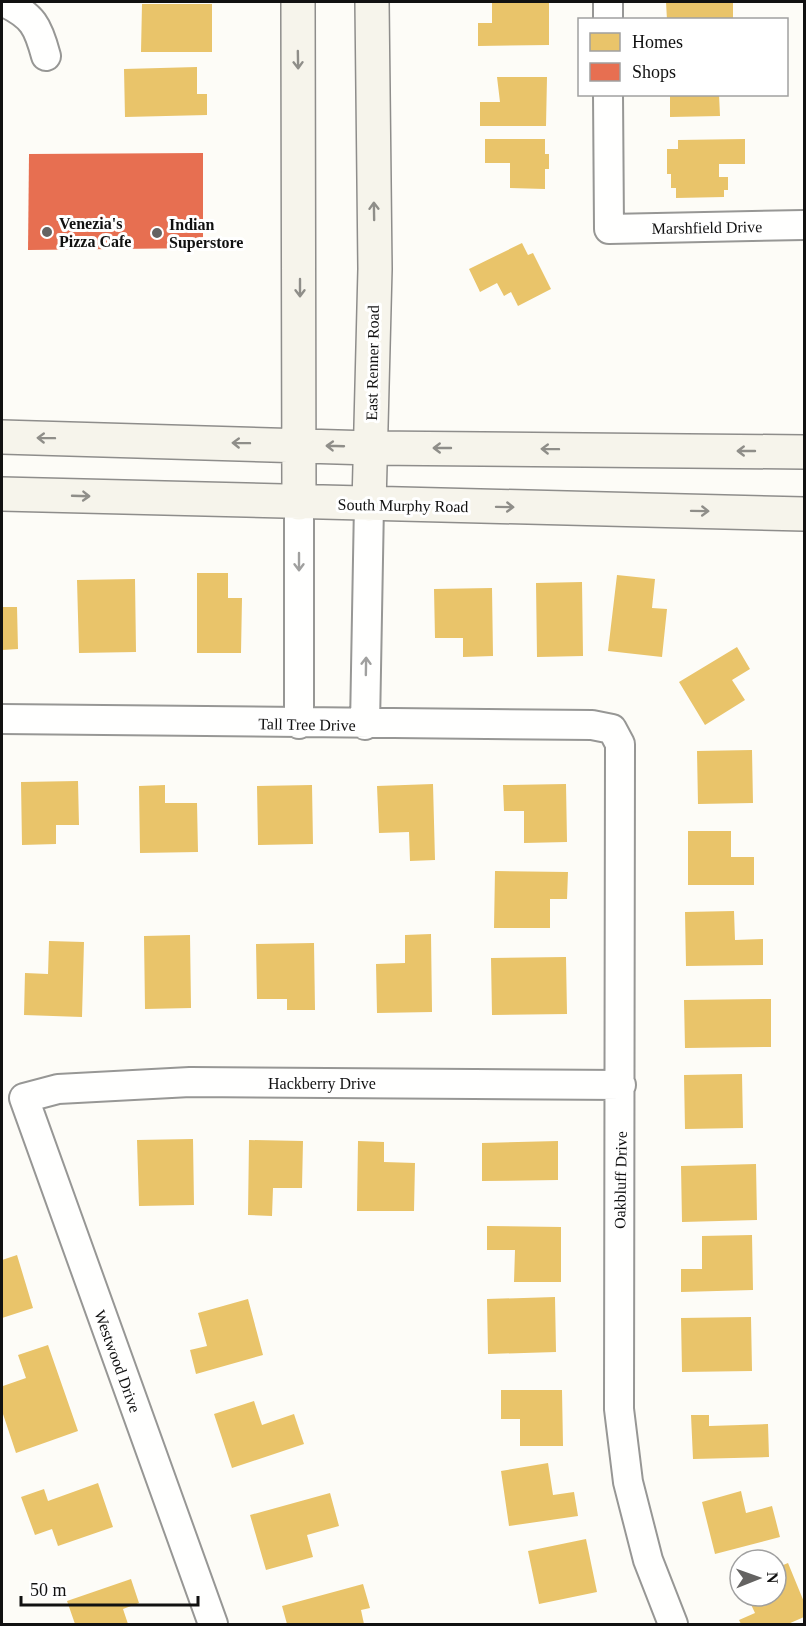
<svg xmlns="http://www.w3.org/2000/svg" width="806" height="1626" viewBox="0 0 806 1626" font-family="'Times New Roman',serif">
<rect width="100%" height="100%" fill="#fdfcf7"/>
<path fill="#e9c46a" d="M492,2h57v43l-71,1v-23h14z
M666,2h67v18h-66z
M142,4h70v48h-71z
M197,67v27h10v21l-82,2 -1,-48z
M497,77h50l-1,49h-66v-24h20z
M670,94h49l1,22 -50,1z
M485,139h60v15h4v15h-4v20l-35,-1v-25h-25z
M745,139v25h-26v13h9v13h-4v7l-48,1v-10h-5v-14h-4v-25h11v-9z
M522,243l6,12 5,-2 18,36 -33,17 -7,-14 -7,4 -7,-13 -17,9 -11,-23z
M197,573h31v25h14l-1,55h-44z
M617,575l38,4 -3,29 15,1 -5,48 -54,-6z
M135,579l1,73 -57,1 -2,-73z
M582,582l1,74 -46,1 -1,-74z
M492,588l1,68 -30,1v-19h-28l-1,-49z
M2,607h15l1,42 -16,1z
M737,647l13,22 -18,11 13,20 -40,25 -26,-43z
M752,750l1,53 -55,1 -1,-53z
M78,781l1,44h-23v19l-34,1 -1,-63z
M433,784l2,76 -25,1 -1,-29 -30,1 -2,-47z
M566,784l1,58 -43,1v-32h-20l-1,-26z
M165,785v18h32l1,49 -58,1 -1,-67z
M312,785l1,59 -55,1 -1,-59z
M688,831h43v26h23v28h-66z
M495,871l73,1 -1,27h-17v29h-56z
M734,911l1,29 28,-1v26l-77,1 -1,-54z
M431,934l1,78 -55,1 -1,-49 29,-1v-28z
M190,935l1,73 -46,1 -1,-73z
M49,941l35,1 -2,75 -58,-2 1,-42 23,1z
M314,943l1,67h-28v-11h-30l-1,-55z
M566,957l1,57 -75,1 -1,-57z
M771,999v48l-86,1 -1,-48z
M742,1074l1,54 -58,1 -1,-54z
M193,1139l1,66 -55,1 -2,-66z
M249,1140l54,1 -1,47h-29l-1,28 -24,-1z
M358,1141l26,1v20l31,1 -1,48h-57z
M558,1141v39l-76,1v-38z
M756,1164l1,56 -75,2 -1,-56z
M487,1226l74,1v55h-47l1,-32h-28z
M752,1235l1,55 -72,2v-23h21v-33z
M17,1255l16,53 -31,10v-58z
M555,1297l1,55 -68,2 -1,-55z
M248,1299l15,56 -67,19 -6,-24 17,-4 -9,-33z
M751,1317l1,54 -70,1 -1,-54z
M48,1345l30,86 -62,22 -14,-42v-30l1,5 23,-8 -8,-23z
M501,1390h61l1,56h-43v-27h-19z
M254,1401l8,24 32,-11 10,30 -72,24 -18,-54z
M691,1415h18v11l59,-2 1,33 -76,2z
M548,1463l5,32 21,-3 4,24 -69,10 -8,-55z
M98,1483l15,44 -55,19 -6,-17 -17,6 -14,-38 23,-8 4,12z
M741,1491l5,22 26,-7 8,31 -65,17 -13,-52z
M330,1493l9,33 -32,9 6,22 -47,13 -16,-55z
M586,1539l11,53 -58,12 -11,-53z
M788,1563l16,39v15l-16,7h-47l-2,-4 16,-7 -8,-17h29v-28z
M131,1579l8,24 -16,6 5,15h-53l-8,-23z
M363,1584l7,24 -9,2 3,14h-77l-5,-18z"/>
<path fill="#e76f51" d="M203,153v95l-175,2 1,-96z"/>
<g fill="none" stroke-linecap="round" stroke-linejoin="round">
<defs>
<path id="minor" d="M4,2c29,14 34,24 42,54
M608,2v18
M608,94l1,135 195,-4
M2,719l590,6 20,4 8,15 -1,665 9,73 20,78 25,64
M299,724v-221
M365,725l4,-221
M213,1624l-189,-526 34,-9 132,-7 431,3"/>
<path id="secondary" d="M298,2l1,501
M2,437l369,11 433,4
M2,494l802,20
M369,504l6,-235 -3,-267"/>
</defs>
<use href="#minor" stroke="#979795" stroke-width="32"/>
<use href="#secondary" stroke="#8e8d8b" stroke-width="36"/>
<use href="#minor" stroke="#fffffe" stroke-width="28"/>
<use href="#secondary" stroke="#f6f4eb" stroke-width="33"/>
</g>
<defs><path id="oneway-shaft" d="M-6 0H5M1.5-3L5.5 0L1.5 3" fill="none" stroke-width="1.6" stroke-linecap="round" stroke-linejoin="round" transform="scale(1.5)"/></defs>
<g stroke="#8f8e89">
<use href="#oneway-shaft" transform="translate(298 60) rotate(89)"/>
<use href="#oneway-shaft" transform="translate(374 211) rotate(-91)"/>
<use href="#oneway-shaft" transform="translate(300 288) rotate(90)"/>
<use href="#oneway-shaft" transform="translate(46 438) rotate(-179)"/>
<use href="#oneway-shaft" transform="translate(241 443) rotate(-179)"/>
<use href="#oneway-shaft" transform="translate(335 446) rotate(-178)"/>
<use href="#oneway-shaft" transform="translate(442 448) rotate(-180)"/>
<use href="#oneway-shaft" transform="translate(550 449) rotate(-179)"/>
<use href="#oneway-shaft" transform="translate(746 451) rotate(-180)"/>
<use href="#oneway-shaft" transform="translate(81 496) rotate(2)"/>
<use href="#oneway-shaft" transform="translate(505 507) rotate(1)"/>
<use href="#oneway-shaft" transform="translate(700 511) rotate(1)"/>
</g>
<g stroke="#a0a09f">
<use href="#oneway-shaft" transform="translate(299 562) rotate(90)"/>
<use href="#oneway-shaft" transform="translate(366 666) rotate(-89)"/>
</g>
<g fill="#646362" stroke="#fff" stroke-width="2">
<circle cx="47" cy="232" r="6"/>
<circle cx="157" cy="233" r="6"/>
</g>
<g text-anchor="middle" stroke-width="6" stroke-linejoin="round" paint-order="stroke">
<g font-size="16" font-weight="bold" fill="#111" stroke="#fff" text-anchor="start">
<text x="59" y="229">Venezia's<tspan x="59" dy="18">Pizza Cafe</tspan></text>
<text x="169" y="230">Indian<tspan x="169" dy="18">Superstore</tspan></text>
</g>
<g font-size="16" fill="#111" stroke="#fff">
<text transform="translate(707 227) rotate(-1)" y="6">Marshfield Drive</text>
<text transform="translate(372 363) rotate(-89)" y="6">East Renner Road</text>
<text transform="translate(403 505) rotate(1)" y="6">South Murphy Road</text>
<text transform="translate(307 724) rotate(1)" y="6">Tall Tree Drive</text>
<text x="322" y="1089">Hackberry Drive</text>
<text transform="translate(620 1180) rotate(-89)" y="6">Oakbluff Drive</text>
<text transform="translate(118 1361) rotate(70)" y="6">Westwood Drive</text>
</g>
</g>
<rect width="806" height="1626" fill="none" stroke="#111111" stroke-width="6"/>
<rect x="578" y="18" width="210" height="78" fill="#ffffff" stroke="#a0a0a0" stroke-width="1.5"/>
<rect x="590" y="33" width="30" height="18" fill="#e9c46a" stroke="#a0a0a0" stroke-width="1.5"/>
<text x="632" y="48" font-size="18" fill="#111111">Homes</text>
<rect x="590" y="63" width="30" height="18" fill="#e76f51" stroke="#a0a0a0" stroke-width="1.5"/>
<text x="632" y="78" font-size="18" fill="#111111">Shops</text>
<g transform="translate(758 1578) rotate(89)"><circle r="28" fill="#ffffff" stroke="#a0a0a0" stroke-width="1.5"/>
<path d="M0-4.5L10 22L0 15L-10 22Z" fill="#646362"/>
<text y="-9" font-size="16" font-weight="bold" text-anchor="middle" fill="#111111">N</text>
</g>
<path d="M21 1596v9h177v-9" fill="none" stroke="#111111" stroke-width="3"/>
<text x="30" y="1596" font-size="18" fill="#111111" stroke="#ffffff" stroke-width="4.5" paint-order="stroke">50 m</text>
</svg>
